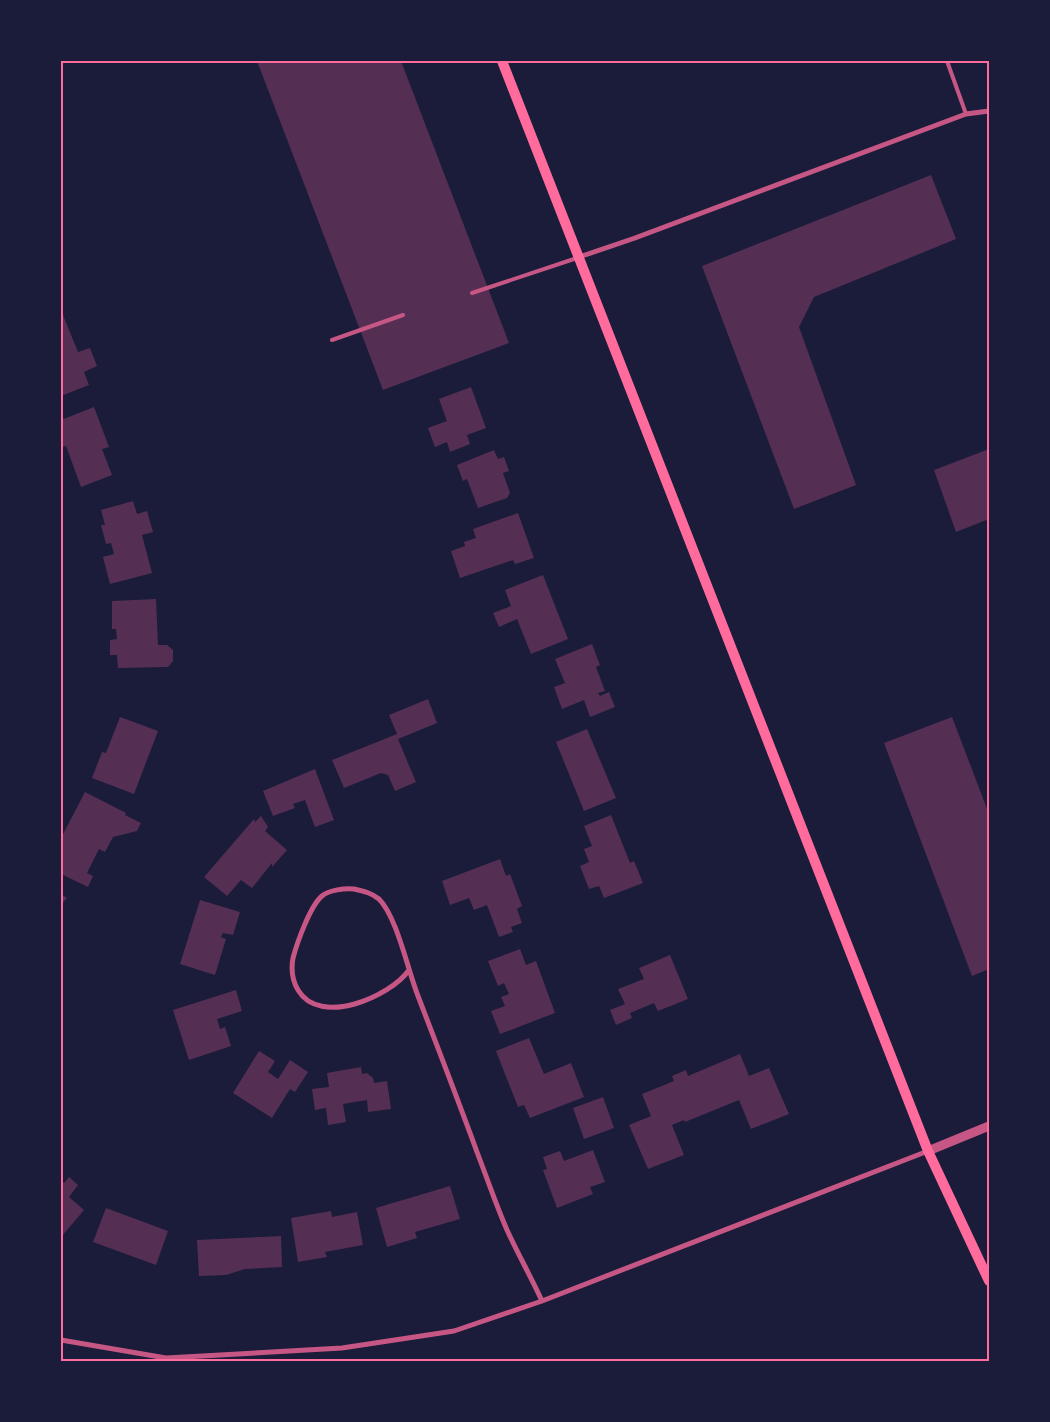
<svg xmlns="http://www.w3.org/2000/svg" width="1050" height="1422" viewBox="0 0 1050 1422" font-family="Raleway,sans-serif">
<rect width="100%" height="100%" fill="#1b1b3a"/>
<path fill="#542f53" d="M257,61h144l108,282 -126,47z
M931,175l25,64 -142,58 -15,30 57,158 -62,24 -92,-243z
M63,315l15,37 12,-4 7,18 -13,6 5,13 -28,11v-80z
M471,387l15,41 -19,7 3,9 -20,8 -3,-10 -12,5 -7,-19 19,-7 -8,-22z
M94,407l15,40 -7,2 10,26 -31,12 -15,-41 -4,1 -1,-3v-24z
M989,449v70l-33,13 -22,-62z
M494,450l4,9 6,-2 5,14 -6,2 7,20 -3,5 -29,10 -11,-29 -4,2 -6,-16z
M133,501l4,13 10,-3 6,21 -11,3 10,38 -42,11 -7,-27 11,-3 -3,-11 -5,1 -5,-19h4l-4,-15z
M518,513l16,45 -19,6 -2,-4 -53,18 -9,-27 14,-5 -1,-4 12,-4 -3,-9z
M543,575l25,64 -37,15 -14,-35 -18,8 -6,-14 18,-7 -6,-16z
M156,599l2,46h9l6,5v11l-5,6 -50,1 -1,-13h-7v-15l7,-1 -1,-10h-4v-28z
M592,644l8,21 -4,2 9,24 -7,2 2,3 9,-4 6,15 -25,10 -6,-17 -22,9 -8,-22 11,-4 -10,-24z
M428,699l9,24 -39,16 18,43 -21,9 -7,-16 -7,-2 -37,15 -12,-28 65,-26 -8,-19z
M120,717l38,14 -24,63 -42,-16 10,-26 4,1z
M952,717l37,97v155l-17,7 -88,-233z
M587,729l29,69 -32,13 -28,-69z
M315,769l19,51 -19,7 -10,-27 -12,4 2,4 -22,8 -10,-25z
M85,792l41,21 -1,2 16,8 -4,8 -24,6 -8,15 -6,-3 -12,24 6,3 -5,11 -27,-13v-36z
M611,815l19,48 4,-2 9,22 -39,15 -5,-12 -10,3 -9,-23 9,-4 -5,-13 8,-3 -8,-20z
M261,816l7,11 -3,4 22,19 -15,17v-4l-20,25 -11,-8 -14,16 -23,-19 50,-58 1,3z
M500,859l6,17 4,-2 12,32 -5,3 5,14 -11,4 2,5 -14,5 -12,-32 -13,5 -5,-12 -19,7 -8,-24z
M61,894l6,4 -6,7z
M200,900l40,12 -7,23 -10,-2 -2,4 5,2 -11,36 -35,-11z
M520,949l6,16 10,-4 19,52 -55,21 -9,-23 14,-5 -4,-9 8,-3 -5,-11 -6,3 -10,-25z
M670,955l18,44 -30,12 -4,-8 -24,10 2,5 -16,7 -6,-15 15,-6 -7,-15 26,-10 -5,-11z
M236,990l6,21 -25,8 3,10 5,-2 6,19 -42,14 -16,-50z
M529,1038l15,36 27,-11 13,34 -54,21 -6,-13 -6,2 -22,-56z
M259,1051l16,10 -7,11 10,7 12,-19 18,12 -13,20 -5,-3 -18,29 -39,-25z
M740,1054l9,22 20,-8 20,46 -38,15 -12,-29 -54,22 -1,-2 -12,5 12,30 -36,14 -19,-44 22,-9 -9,-22 32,-13 -2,-5 14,-6 2,6z
M361,1067l1,7 5,-1 6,5 1,5 13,-2 4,28 -23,3 -1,-12 -24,4 3,18 -18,3 -2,-17 -11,2 -3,-21 17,-2 -2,-14z
M603,1097l11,31 -30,11 -11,-31z
M593,1150l12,32 -15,5 3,7 -36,14 -14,-38 4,-1 -4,-12 17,-6 4,10z
M69,1177l9,8 -9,12 15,13 -22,26 -1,-55 3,2z
M450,1186l10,33 -45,13 2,6 -30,9 -11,-39z
M106,1208l62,23 -12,34 -63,-23z
M331,1211l1,6 25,-5 6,33 -38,7 2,5 -29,5 -7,-44z
M281,1236l1,31 -37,2 -19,6 -27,1 -2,-36z"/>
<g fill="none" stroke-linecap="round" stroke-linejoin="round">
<path stroke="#c65784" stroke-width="4" d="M947,61l19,53
M472,293l105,-35
M332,340l71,-25"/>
<path stroke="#c65784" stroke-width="5" d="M579,257l56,-19 331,-124 23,-3
M409,970c-19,27 -89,57 -111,20 -6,-10 -7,-21 -5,-32 4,-15 17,-52 29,-62 7,-6 23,-8 32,-7 9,2 18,4 25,10 18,18 29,72 39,97 20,52 40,104 59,156 10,26 19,53 30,78 11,24 24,47 35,71
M61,1340l105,18 176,-10 112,-17 88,-30 386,-150"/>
<path stroke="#c65784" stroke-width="9" d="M928,1151l61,-25"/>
<path stroke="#ff6b9d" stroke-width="10" d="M502,61l426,1090 61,130"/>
</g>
<rect width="1050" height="1422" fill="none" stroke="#1b1b3a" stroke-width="125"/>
<rect x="62" y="62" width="926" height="1298" fill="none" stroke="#ff6b9d" stroke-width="2"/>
</svg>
